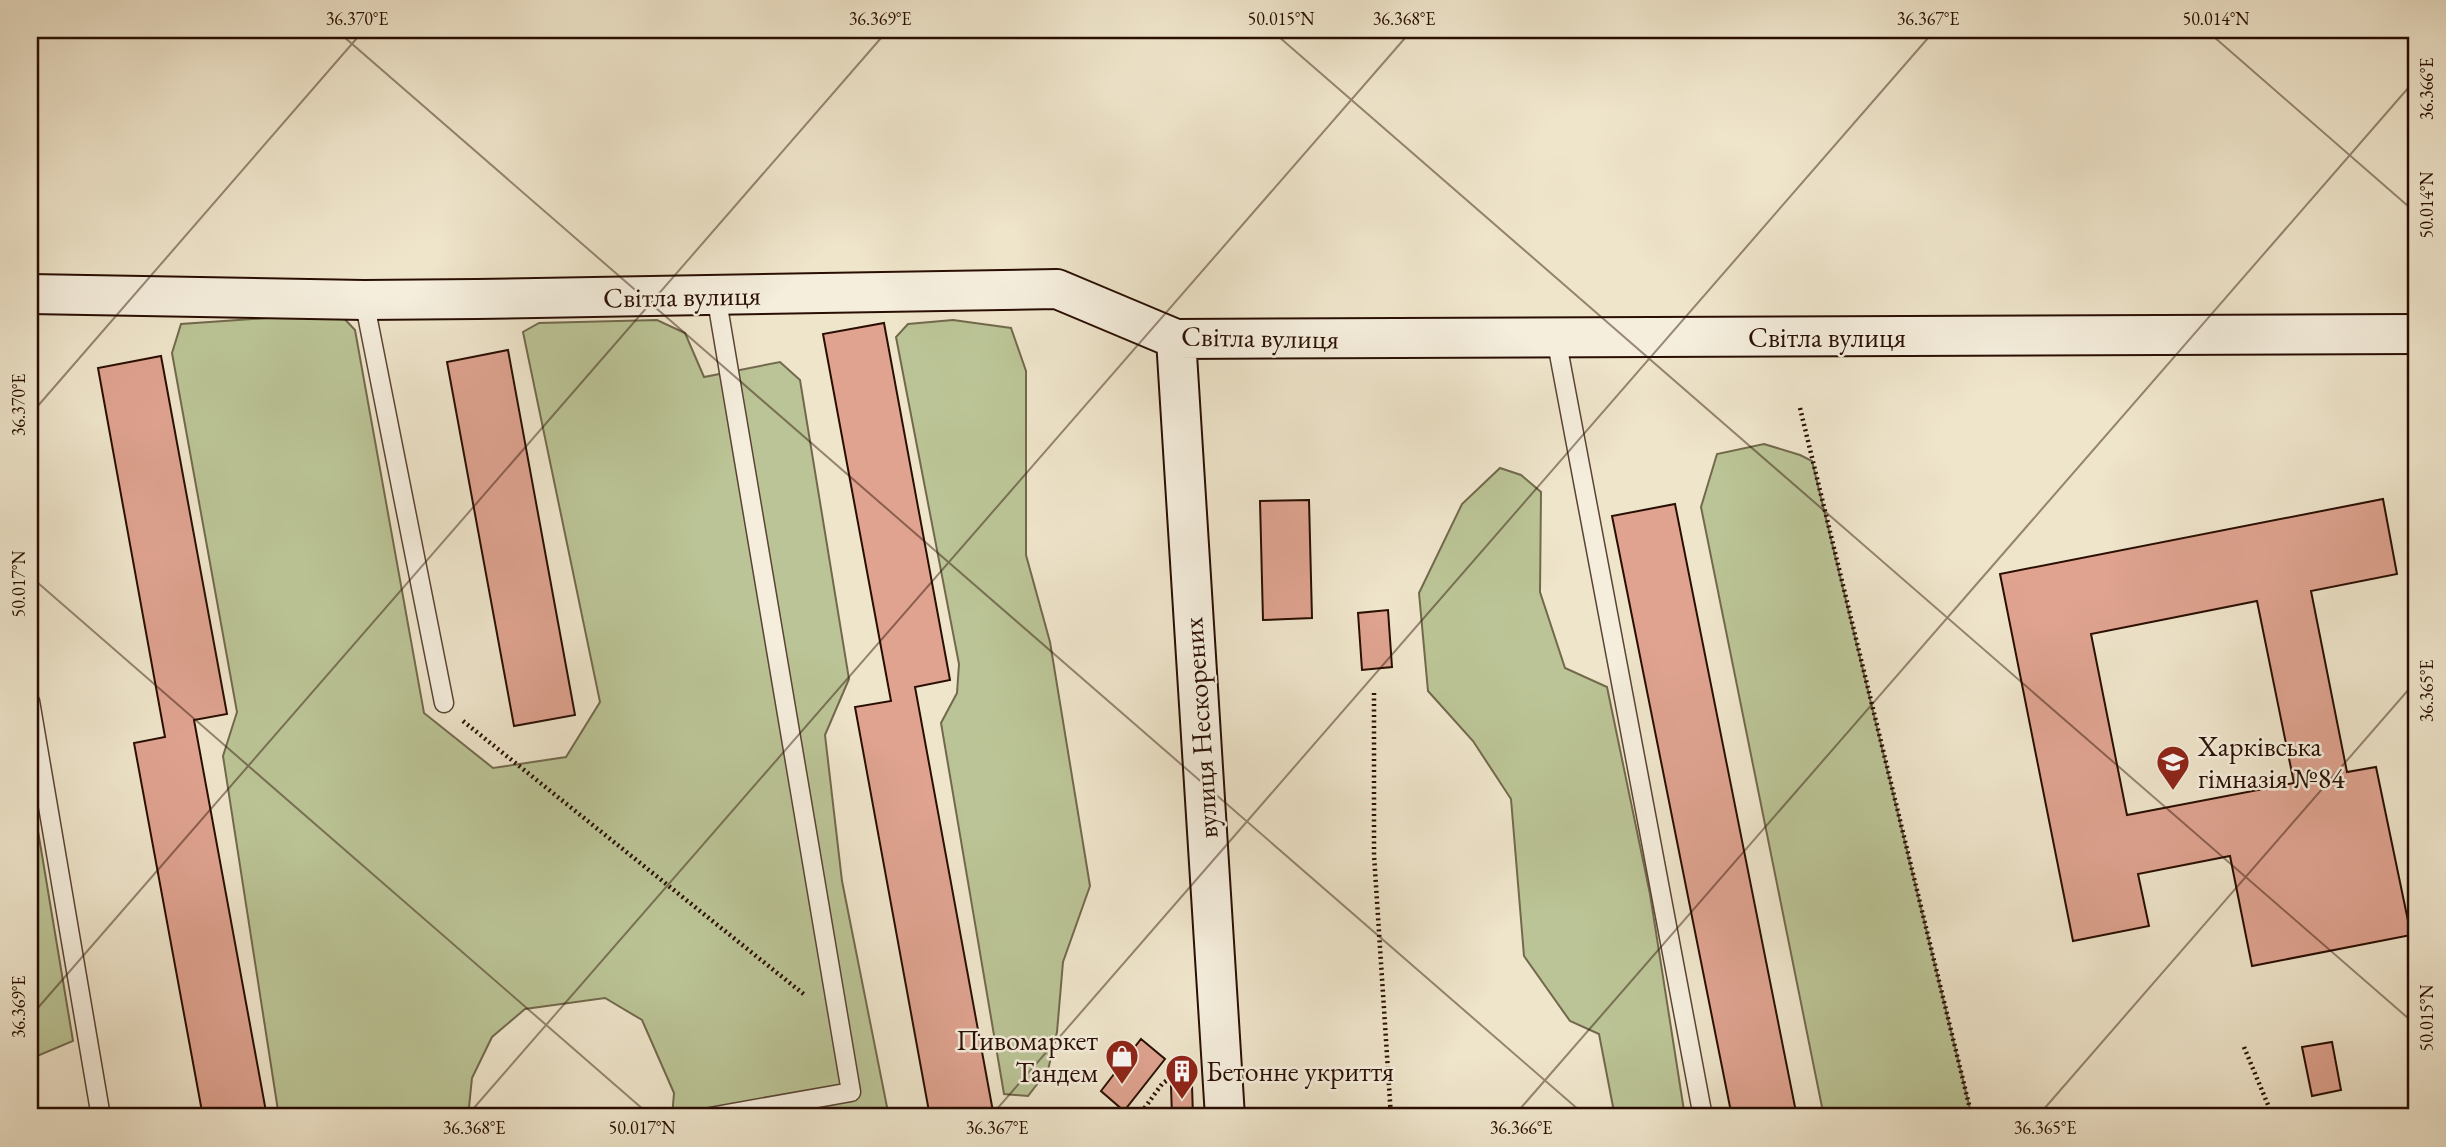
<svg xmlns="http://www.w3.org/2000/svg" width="2446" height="1147" viewBox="0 0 2446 1147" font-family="'EB Garamond',serif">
<rect width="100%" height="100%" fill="#efe5cb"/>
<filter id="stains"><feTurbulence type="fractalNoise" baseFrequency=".00286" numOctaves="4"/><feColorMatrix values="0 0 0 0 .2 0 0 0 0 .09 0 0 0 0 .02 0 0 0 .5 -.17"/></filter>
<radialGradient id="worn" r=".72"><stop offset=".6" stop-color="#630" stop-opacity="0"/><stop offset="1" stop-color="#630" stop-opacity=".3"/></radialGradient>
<path fill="#bbc496" stroke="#72694c" stroke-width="2" d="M339,313l16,17 69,383 69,55 73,-11 34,-55 -77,-370 16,-9 118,-3 28,13 19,44 76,-15 20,18 49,299 -24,56 17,146 47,236h-217l2,-24 -32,-73 -37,-22 -80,11 -33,28 -20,41 -4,39h-189l-56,-361 14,-44 -65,-359 9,-29z
M953,320l58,8 15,43v184l24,87 40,244 -27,76 -6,70 -9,38 -20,26 -24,-2 -63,-371 16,-30 2,-29 -63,-327 12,-13z
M1764,444l36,11 12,6 160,656h-148l-123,-610 16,-53z
M1500,468l21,7 20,17 -1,100 25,76 42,19 43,207 35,223h-70l-16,-83 -29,-13 -46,-65 -13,-157 -38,-58 -45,-50 -9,-98 43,-89z
M30,783l43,258 -43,18z"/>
<path fill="#dfa390" stroke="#290e02" stroke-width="2" fill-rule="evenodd" d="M884,323l66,357 -35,7 79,430h-64l-75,-410 36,-6 -68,-367z
M508,350l67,365 -61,11 -67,-364z
M161,356l66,358 -33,6 73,397h-64l-69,-374 31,-6 -67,-369z
M2383,499l14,75 -86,17 36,181 29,-5 35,168 -159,31 -22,-110 -92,18 11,52 -76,15 -73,-367zM2257,601l37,182 -167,32 -36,-181z
M1309,500l3,118 -49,2 -3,-119z
M1675,504l122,613h-65l-120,-601z
M1388,610l4,57 -30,3 -4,-57z
M1141,1039l24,20 -41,52 -23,-20z
M2332,1042l9,48 -29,6 -10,-49z
M1192,1085l1,32h-21l-1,-31z"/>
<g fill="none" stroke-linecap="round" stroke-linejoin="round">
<defs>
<path id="lane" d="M364,300l80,403
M1556,338l147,779
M30,701l71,416
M710,1117l141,-25 -135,-797"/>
<path id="secondary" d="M30,294l334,6 113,-1 580,-10 119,50 1240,-5
M1176,339l49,778"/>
</defs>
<use href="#lane" stroke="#5a4434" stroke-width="21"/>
<use href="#secondary" stroke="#290e02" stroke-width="42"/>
<path stroke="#290e02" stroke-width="4.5" stroke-dasharray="2 3.5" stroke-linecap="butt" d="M1800,408l172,709
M1374,693v162l17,262
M463,721l343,275
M2244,1047l29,70
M1138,1117l24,-33 23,-17"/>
<use href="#lane" stroke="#f5eedd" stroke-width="18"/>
<use href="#secondary" stroke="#f5eedd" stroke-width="38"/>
</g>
<path fill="none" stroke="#290e02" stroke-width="2" stroke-opacity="0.45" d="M336,30l1251,1087M1271,30l1145,995M2206,30l210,183M30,415l334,-385M30,576l622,541M30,1017l858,-987M466,1117l946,-1087M990,1117l945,-1087M1513,1117l903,-1038M2037,1117l379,-436"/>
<defs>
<symbol id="school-pin" viewBox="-11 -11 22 30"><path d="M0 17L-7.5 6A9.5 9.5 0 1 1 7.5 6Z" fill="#8f2418" stroke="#f5eedd"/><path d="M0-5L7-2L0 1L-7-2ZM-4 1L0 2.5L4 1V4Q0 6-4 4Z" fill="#fff"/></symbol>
<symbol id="shop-pin" viewBox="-11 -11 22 30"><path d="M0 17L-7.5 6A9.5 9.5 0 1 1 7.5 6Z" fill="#8f2418" stroke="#f5eedd"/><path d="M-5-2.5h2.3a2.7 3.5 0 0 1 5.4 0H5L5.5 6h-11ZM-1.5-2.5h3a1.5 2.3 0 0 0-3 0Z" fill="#fff"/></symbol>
<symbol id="building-pin" viewBox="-11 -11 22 30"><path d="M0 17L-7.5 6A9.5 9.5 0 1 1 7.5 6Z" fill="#8f2418" stroke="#f5eedd"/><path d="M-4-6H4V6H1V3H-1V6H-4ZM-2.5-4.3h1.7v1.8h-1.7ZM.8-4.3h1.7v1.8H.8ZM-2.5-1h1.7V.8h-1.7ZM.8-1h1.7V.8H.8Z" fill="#fff"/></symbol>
</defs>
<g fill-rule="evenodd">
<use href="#school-pin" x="2154" y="743" width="38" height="52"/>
<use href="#shop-pin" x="1103" y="1037" width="38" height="52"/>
<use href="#building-pin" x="1163" y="1052" width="38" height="52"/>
</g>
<g text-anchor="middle" stroke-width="5" stroke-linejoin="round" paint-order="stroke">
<g font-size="28" fill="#290e02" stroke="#f5eedd">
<text transform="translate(682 296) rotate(-1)" y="10">Світла вулиця</text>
<text transform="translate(1260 337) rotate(1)" y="10">Світла вулиця</text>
<text x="1827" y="347">Світла вулиця</text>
<text transform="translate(1200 728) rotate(-94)" y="10">вулиця Нескорених</text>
</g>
<g font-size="28" fill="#290e02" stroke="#f5eedd" text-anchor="start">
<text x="2198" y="756">Харківська<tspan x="2198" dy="32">гімназія №84</tspan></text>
<text x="1098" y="1050" text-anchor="end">Пивомаркет<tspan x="1098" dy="32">Тандем</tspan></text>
<text x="1206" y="1081">Бетонне укриття</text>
</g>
</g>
<rect width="2446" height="1147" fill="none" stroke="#efe5cb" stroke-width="77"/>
<rect x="38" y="38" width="2370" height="1070" fill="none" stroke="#290e02" stroke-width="2.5"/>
<g font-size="18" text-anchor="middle" fill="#290e02">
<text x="357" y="25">36.370°E</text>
<text x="880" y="25">36.369°E</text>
<text x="1281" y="25">50.015°N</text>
<text x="1404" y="25">36.368°E</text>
<text x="1928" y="25">36.367°E</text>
<text x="2216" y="25">50.014°N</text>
<text transform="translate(2427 89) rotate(-90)" y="6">36.366°E</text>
<text transform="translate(2427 205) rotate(-90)" y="6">50.014°N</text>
<text transform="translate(19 405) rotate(-90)" y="6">36.370°E</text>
<text transform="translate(19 584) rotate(-90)" y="6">50.017°N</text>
<text transform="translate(2427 691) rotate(-90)" y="6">36.365°E</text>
<text transform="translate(19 1007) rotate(-90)" y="6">36.369°E</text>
<text transform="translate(2427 1018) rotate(-90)" y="6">50.015°N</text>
<text x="474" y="1134">36.368°E</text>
<text x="642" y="1134">50.017°N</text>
<text x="997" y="1134">36.367°E</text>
<text x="1521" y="1134">36.366°E</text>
<text x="2045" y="1134">36.365°E</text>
</g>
<rect width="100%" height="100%" filter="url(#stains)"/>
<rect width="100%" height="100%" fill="url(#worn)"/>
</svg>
